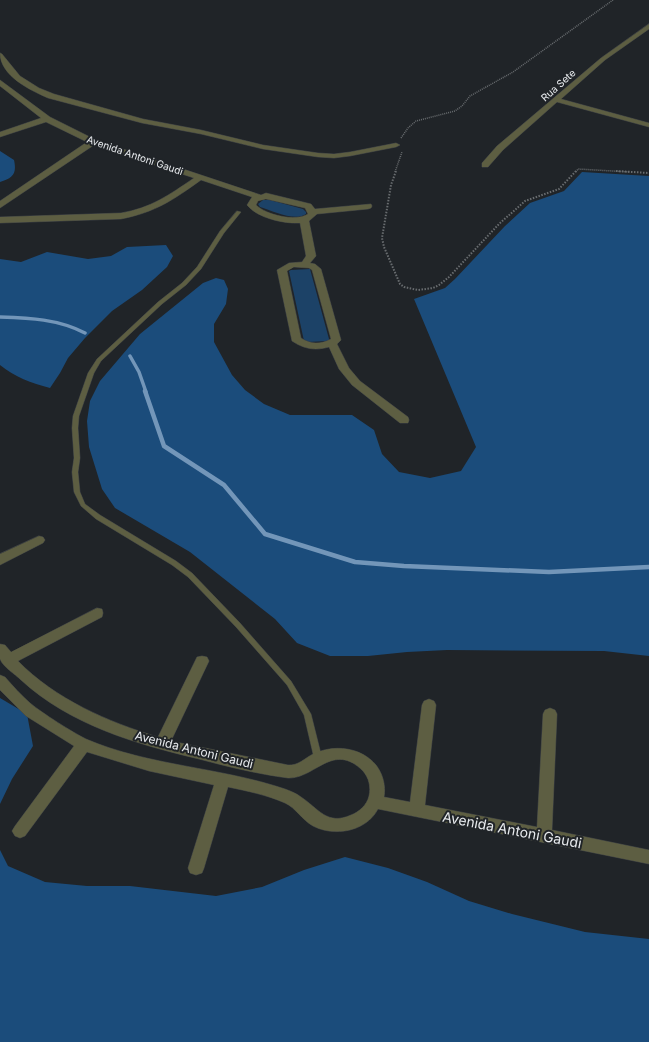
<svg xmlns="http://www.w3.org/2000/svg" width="649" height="1042" viewBox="0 0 649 1042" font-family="Inter,sans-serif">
<rect width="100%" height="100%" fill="#202428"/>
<path fill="#1c4267" d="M263,200h7l33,9 3,3v2c-11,8 -33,-3 -46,-7l-2,-3z
M310,269l19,70v2l-22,1 -3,-1 -15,-70 2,-1z"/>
<path fill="#1b4c7b" d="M0,151l14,9c3,14 -1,18 -14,22z
M582,172l67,4v480l-45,-5 -157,-1 -40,2 -39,4h-38l-33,-13 -22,-24 -85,-67 -75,-44 -13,-19 -13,-42 -2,-26 3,-20 10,-20 40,-47 63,-51 13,-5 8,2 4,9 -2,15 -12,20v18l18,33 13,15 19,14 26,11h62l22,15 8,24 17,18 31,6 31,-7 15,-24 -62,-148 31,-11 10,-9 50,-53 25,-23 34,-12z
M166,245l7,11 -6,11 -25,23 -30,21 -27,27 -17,20 -8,15 -10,15c-19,-5 -35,-11 -50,-23v-106l21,3 26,-10 41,7 23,-3 16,-9z
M0,698l27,16 6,32 -21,33 -12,25z
M0,850l8,16 37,16 42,4h43l86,10 46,-9 42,-17 41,-13 43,11 39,14 42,19 43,13 73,18 64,7v103h-649z"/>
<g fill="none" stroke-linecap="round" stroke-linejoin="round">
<path stroke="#7396b9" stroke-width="3.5" d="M0,317c30,1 58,2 85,16
M130,356l9,16 7,20"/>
<path stroke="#7396b9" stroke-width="4.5" d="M145,391l19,55 60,39 41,49 90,28 49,4 145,6 100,-5"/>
<defs>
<path id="lane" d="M237,211l4,1 -17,21 -23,36 -15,16 -24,19 -61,57 -7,12 -15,43 -1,12 2,30 -2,14 2,20 5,12 15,11 76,46 16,12 48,50 51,58 20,33 11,44 -1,2 -3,1 -3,-1 -1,-2 -10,-43 -17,-30 -51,-58 -48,-50 -16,-12 -76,-46 -15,-13 -7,-14 -2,-20 2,-14 -2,-30 1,-12 15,-43 9,-14 61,-57 24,-19 15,-16 23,-36z"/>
<path id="street" d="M649,24v5l-44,31 -44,39 88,24v4l-92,-25 -54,48 -15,17h-6v-4l15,-17 104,-88z
M0,53l2,1 18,22 19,12 15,6 89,25 58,11 62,15 55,8 16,1 16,-2 46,-9 4,2 -4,2 -46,9 -16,2 -16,-1 -55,-8 -62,-15 -59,-11 -94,-25c-18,-8 -48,-22 -48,-45z
M0,80l50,37 46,23 165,55 5,-2 45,11 4,5 56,-5 1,2 -1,2 -3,1 -51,5 -8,7 7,35 -6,7 5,1 6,5 20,71 -4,4 12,24 11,13 48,36 1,3 -1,3h-8l-48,-38 -13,-16 -10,-22c-14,4 -25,2 -37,-6l-15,-71 12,-7 13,-1 4,-6 -6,-33c-16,1 -43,-5 -53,-18l5,-8 -51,-17c-28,20 -45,32 -80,39l-121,4v-6l121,-4c30,-5 48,-18 73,-35l-100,-33 -94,63v-7l87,-59 -41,-20 -46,15v-5l41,-14 -41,-32zM266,199l39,9 3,6c-12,8 -42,1 -52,-9l2,-4zM294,267l15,1 3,2 19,69c-11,6 -21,5 -30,-1l-14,-67z
M39,536l4,1 2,3 -2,3 -43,22v-11z
M97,608l5,1 1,4 -1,4 -84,44c37,38 90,61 140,76l39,-80 5,-1 5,1 2,4 -38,80 117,24c10,1 17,-7 25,-11 21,-10 48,-7 63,11 7,9 10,21 8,32l26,5 12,-97 2,-4 5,-2 5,2 2,4 -11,100 112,22 6,-113 2,-4 5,-2 5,2 2,4 -5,116 97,20v14l-271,-55c-12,23 -44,28 -65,17 -11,-6 -17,-18 -28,-23 -18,-8 -38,-12 -57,-16l-24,81 -2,5 -6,2 -6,-2 -2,-5 26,-83 -65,-14 -62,-19 -62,84 -5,2 -5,-2 -3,-5 3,-5 59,-80 -48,-30 -26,-26v-15l5,2c8,9 16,18 25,26 12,10 42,29 56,36 63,27 134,28 199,50 5,2 11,4 16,8 17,11 26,29 50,18 8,-3 16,-10 18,-19 2,-9 0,-18 -6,-25 -30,-30 -48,8 -75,7 -30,-4 -59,-11 -89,-19 -63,-15 -129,-34 -178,-79 -6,-6 -18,-13 -21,-21 0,-4 0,-11 0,-15l5,1 6,7z"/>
</defs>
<use href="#lane" stroke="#3c4044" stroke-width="1"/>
<use href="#street" stroke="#3c4044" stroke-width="1"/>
<path stroke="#686c6f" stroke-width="1.5" stroke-dasharray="1 1" stroke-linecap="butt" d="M401,138l7,-10 8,-7 39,-10 7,-5 8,-10 43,-24 100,-72
M395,172l7,-20
M576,172l2,-3 52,3"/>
<path stroke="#686c6f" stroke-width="2" stroke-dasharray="1.5 1.5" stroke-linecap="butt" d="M396,171l-5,14 -9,53 2,9 16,37 4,3 14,3 15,-2 6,-3 10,-8 50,-53 26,-23 34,-12 17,-18
M616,171l33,2"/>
<use href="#lane" fill="#5d5e42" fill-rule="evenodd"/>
<use href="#street" fill="#5d5e42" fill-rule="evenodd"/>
</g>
<g text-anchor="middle" stroke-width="4" stroke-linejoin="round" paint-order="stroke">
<g font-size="10" fill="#e8ebee" stroke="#202428">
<text transform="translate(558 85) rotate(-42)" y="4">Rua Sete</text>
<text transform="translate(135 155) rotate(19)" y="4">Avenida Antoni Gaudi</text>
</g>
<g font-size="12" fill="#e8ebee" stroke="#202428">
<text transform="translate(194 750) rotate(14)" y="4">Avenida Antoni Gaudi</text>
</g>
<g font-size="14" fill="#e8ebee" stroke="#202428">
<text transform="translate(512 830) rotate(11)" y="5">Avenida Antoni Gaudi</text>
</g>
</g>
</svg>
